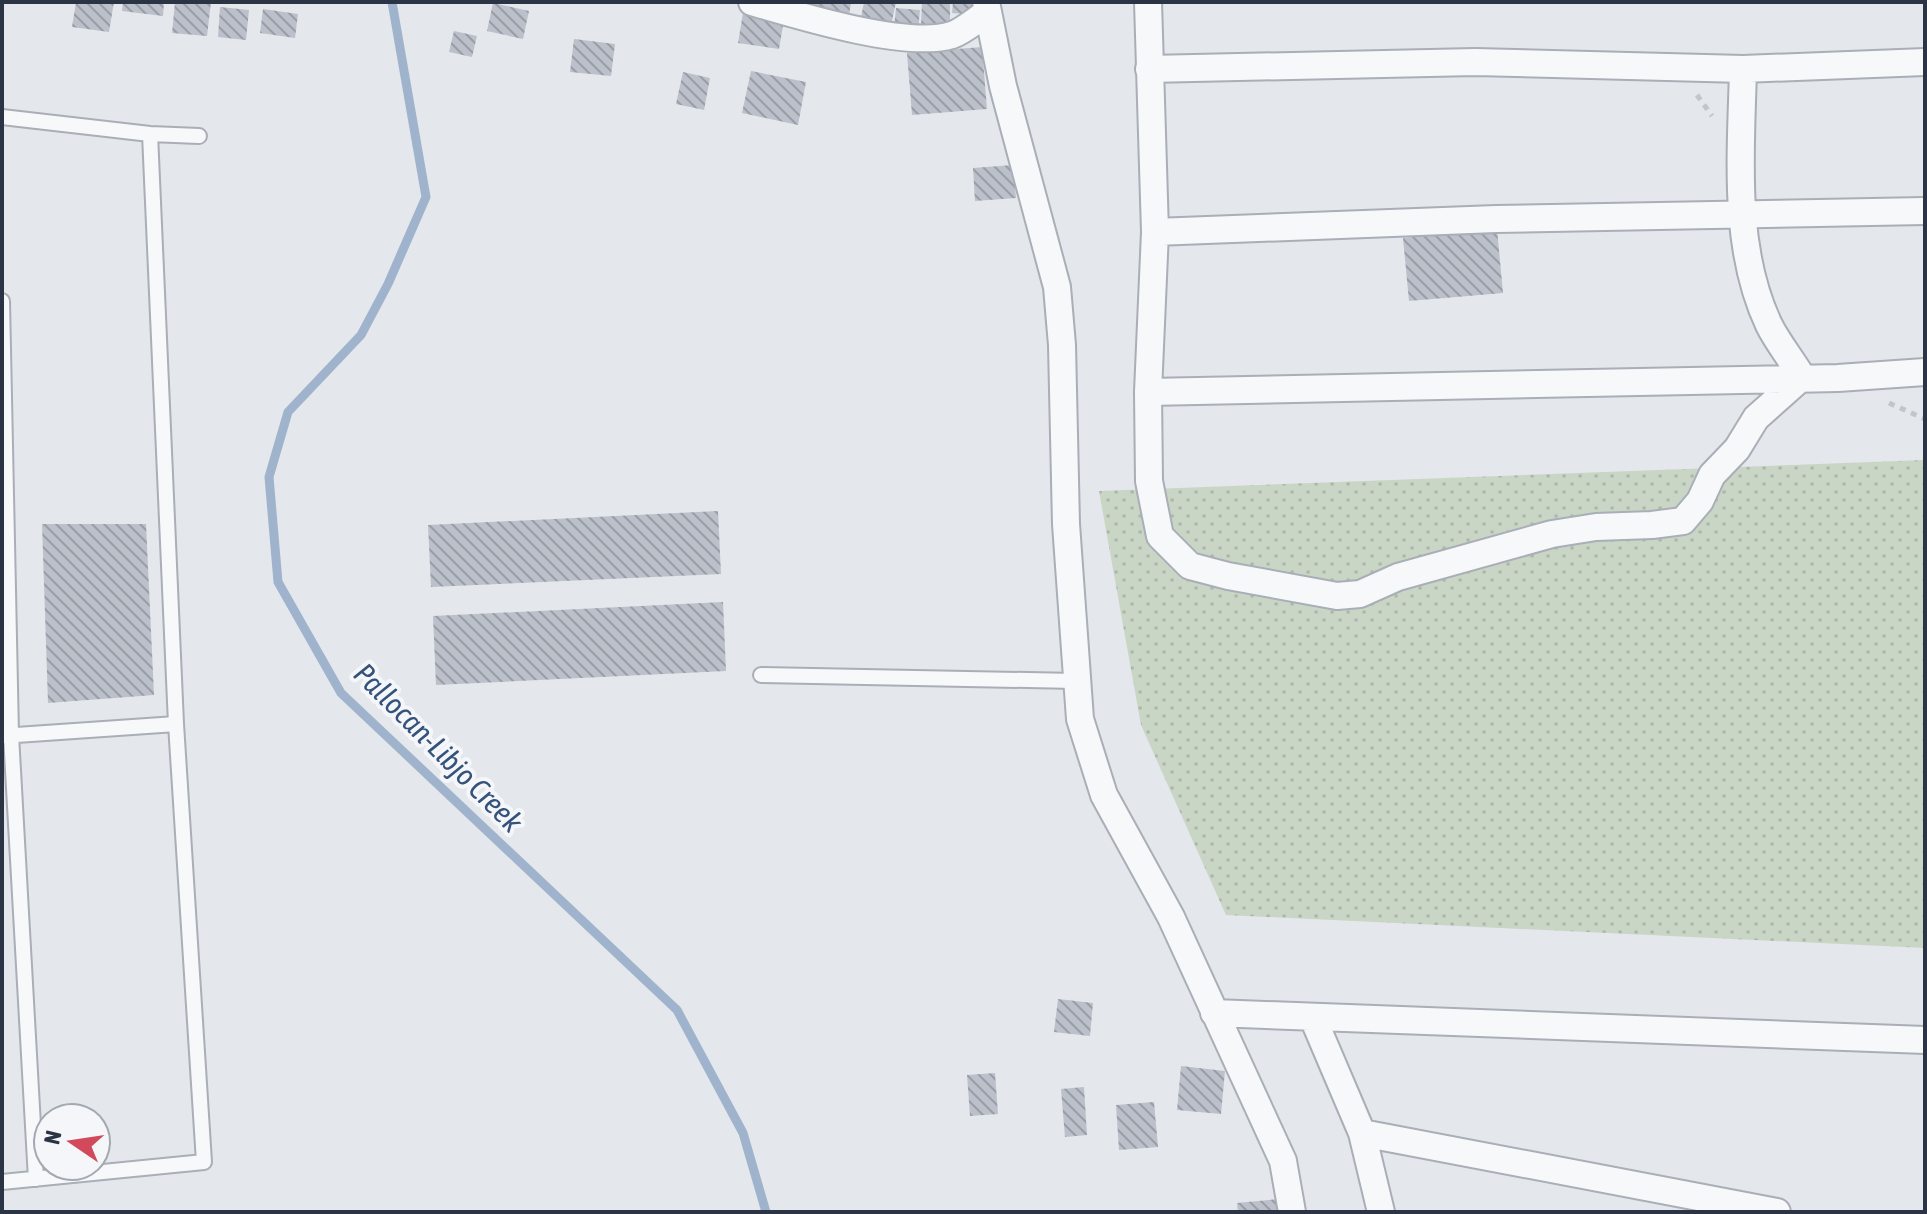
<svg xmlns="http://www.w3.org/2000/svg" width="1927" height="1214" viewBox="0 0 1927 1214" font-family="'Asap Condensed',sans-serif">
<defs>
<pattern id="grass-dots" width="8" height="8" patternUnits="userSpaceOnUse" patternTransform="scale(2)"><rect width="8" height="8" fill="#c9d6c5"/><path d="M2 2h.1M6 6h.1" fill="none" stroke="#adb8ab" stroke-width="1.8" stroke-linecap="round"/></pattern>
<pattern id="building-back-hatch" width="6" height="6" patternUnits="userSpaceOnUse" patternTransform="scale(2)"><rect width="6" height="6" fill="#bbc0ca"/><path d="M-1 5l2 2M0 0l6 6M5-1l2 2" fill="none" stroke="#989da6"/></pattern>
</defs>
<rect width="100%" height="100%" fill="#e4e7ec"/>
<path fill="url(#grass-dots)" d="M1925,460v488l-699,-33 -85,-190 -42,-234z"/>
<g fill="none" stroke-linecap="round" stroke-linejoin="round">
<path stroke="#9fb4cc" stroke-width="9" d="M392,2l34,195 -38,87 -27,51 -73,77 -19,65 9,105 63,111 336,317 66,123 23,79"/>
</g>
<path fill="url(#building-back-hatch)" d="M76,2h38l-5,30 -37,-5z
M123,2h41l-1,14 -41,-5z
M175,2h36l-4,34 -35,-3z
M803,2h48l-3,20 -47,-9z
M864,2h32l-6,28 -30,-7z
M922,2h28v25l-29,-1z
M953,2h27l-1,13 -27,-2z
M493,3l36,8 -6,28 -36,-8z
M220,7l29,3 -3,30 -28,-3z
M896,8l24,2 -2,21 -24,-3z
M263,9l35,5 -3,24 -35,-5z
M743,13l41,7 -5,29 -41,-6z
M454,31l23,5 -5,21 -23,-5z
M574,39l41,5 -4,32 -41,-4z
M982,47l5,62 -75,6 -5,-62z
M751,71l55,11 -8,43 -56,-12z
M683,72l27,6 -6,32 -28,-6z
M1013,165l3,33 -41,3 -2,-33z
M1497,229l6,64 -94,8 -6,-63z
M718,511l3,63 -290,13 -3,-62z
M42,524h104l8,171 -106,8z
M723,602l3,69 -290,14 -3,-69z
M1058,999l35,4 -3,33 -36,-4z
M1181,1066l44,5 -4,43 -44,-4z
M995,1073l3,41 -28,2 -3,-41z
M1084,1087l3,48 -22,2 -4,-48z
M1154,1102l4,45 -39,3 -3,-45z
M1279,1199l1,13h-42l-1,-9z"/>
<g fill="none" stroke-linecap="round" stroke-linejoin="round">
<defs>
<path id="lane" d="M2,117l148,17 49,2
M2,301l9,434 25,444
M761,675l315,6
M2,736l174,-12
M2,1182l202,-20 -28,-438 -26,-590"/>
<path id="street" d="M752,2c47,14 155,47 200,33 12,-4 25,-16 36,-23
M986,2l17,84 54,201 5,58 4,179 14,195 24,76 67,122 112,244 9,51
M1148,2l7,230 -7,160 1,89 11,55 30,30 38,10 109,20 23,-2 38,-17 154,-43 44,-7 56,-2 31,-4 17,-20 12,-26 25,-26 19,-31 46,-41c-10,-17 -24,-34 -33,-52 -37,-78 -28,-172 -26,-256
M1149,69l326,-7 268,7 182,-7
M1155,232l341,-13 429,-8
M1148,392l690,-14 87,-6
M1214,1013l711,27
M1313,1018l49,115 19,79
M1362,1133l415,79"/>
</defs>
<use href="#lane" stroke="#a9aeb7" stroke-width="18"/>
<use href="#street" stroke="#a9aeb7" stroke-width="30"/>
<path stroke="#c2c5cb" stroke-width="5" stroke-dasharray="6 6" stroke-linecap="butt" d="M1697,95l15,21
M1889,403l36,16"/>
<use href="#lane" stroke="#f7f8fa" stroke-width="14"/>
<use href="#street" stroke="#f7f8fa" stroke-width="26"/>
</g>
<g text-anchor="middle" stroke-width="8" stroke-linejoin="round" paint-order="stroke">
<g font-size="30" font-style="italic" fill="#34527a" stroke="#f4f6f9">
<text transform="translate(438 748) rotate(45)" y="10">Pallocan-Libjo Creek</text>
</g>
</g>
<rect width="1927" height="1214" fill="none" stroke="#2b3445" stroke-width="8"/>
<g transform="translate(72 1142) rotate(283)"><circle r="38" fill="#f4f6f9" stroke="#a4a8b1" stroke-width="2"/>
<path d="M0-6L14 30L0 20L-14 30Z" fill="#d1495b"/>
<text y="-12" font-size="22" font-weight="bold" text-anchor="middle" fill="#2b3445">N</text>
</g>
</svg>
